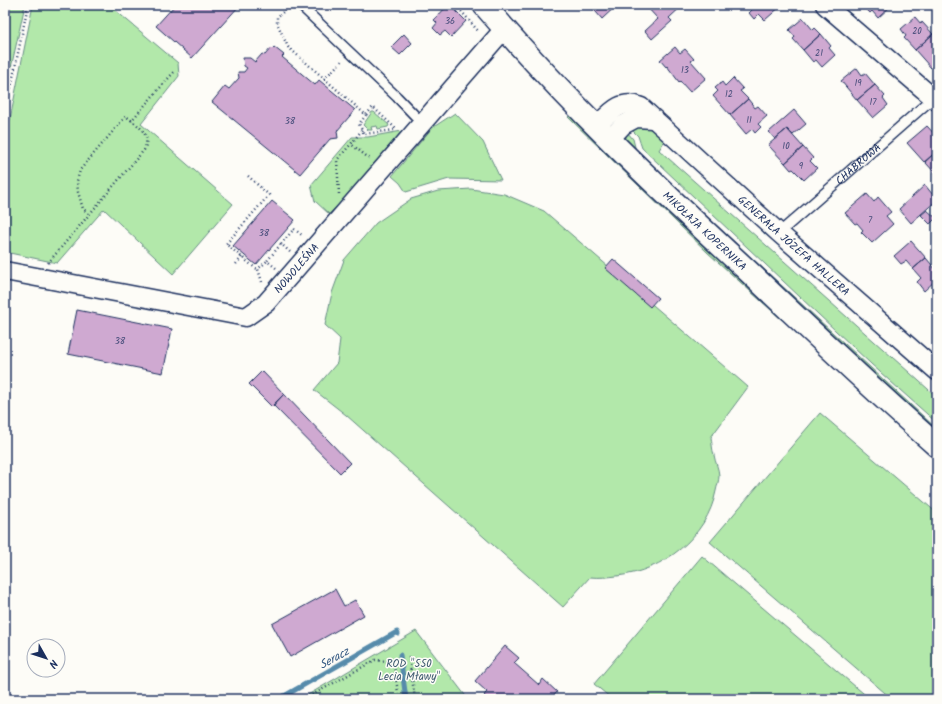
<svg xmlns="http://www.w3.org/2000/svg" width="942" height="704" viewBox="0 0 942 704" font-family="Kalam,sans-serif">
<rect width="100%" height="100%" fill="#fdfcf7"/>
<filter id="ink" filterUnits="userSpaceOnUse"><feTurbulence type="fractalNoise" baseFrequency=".025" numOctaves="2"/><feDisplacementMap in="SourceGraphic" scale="8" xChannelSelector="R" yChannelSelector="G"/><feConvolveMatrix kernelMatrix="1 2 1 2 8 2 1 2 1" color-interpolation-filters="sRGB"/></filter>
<g filter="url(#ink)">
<path fill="#b2e8aa" stroke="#668c84" d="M5,5h20l-20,90z
M33,5h76l69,58 1,13 -38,48 92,80 -60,70 -69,-65 -47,54 -52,-11v-108z
M372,112h2l15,13 -1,2 -10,2 -1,-3 -6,1 1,3h-4l-5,-5z
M455,113l28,29 18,38 -52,-1 -43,13 -6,-9 -8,-7 40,-48z
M571,114l211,203v3l-75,-68 -139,-135z
M632,126l18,1 15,13 -6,10 278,247v26l-66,-59 -229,-216 -4,-12 -8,-8z
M402,131l-59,69 -14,14 -14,-13 -4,-16 41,-48h16z
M627,132l6,7 3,12 301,278v6l-128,-117 -172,-161c-7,-8 -14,-14 -10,-25z
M471,189l33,5 40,17 204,176 -37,50c1,6 1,12 3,18 1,7 5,14 5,21 0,4 -2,10 -3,15 -9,46 -53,80 -99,85 -9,1 -18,2 -27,1l-27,30 -217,-192 -32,-25 23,-27 3,-24 -15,-14 7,-32 12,-33 32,-37 35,-24 27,-8z
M820,413l117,100v186h-45l-182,-157z
M702,556l168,143h-258l-18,-15z
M416,631l52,68h-167z"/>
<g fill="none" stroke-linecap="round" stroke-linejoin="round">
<path stroke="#578bab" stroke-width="5" d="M5,12l1,-7
M400,655l6,44
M279,699l118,-67 1,2"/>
</g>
<path fill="#cfa9d1" stroke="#1b2f5e" d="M175,5h65l-48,53 -36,-32z
M448,5h2l16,16 -15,16 -6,-6 -5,4 -7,-7 4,-5 -3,-3z
M590,5h27l-15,14z
M645,5h38l-14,13 3,3 -20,18 -7,-8 13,-12z
M748,5h32l1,1 -16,14 -6,-6 -5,5 -5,-6 3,-3z
M863,5h29l-14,13 -6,-7 -2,2z
M915,17l6,7 1,-2 11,12 -18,16 -11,-12 2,-2 -5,-7z
M803,18l10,12 2,-2 6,6 -18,16 -10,-11 2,-2 -6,-7z
M404,34l8,9 -12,12 -9,-8z
M821,34l10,12 -2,2 6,7 -13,12 -6,-7 -3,2 -10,-12z
M933,34l4,4v25l-6,5 -16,-18z
M274,47l10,8 -2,2 33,28 4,-5 36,30 -18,21 1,7 -8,1 -30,35 -88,-72 13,-16 4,3 10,-11 -1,-6h6l3,-4 -3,-2 -1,-8h7l5,4 7,-8 3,1 6,-7 1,1z
M675,47l5,6 5,-4 9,10 -3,2 15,17 -16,14 -10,-11 -1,1 -12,-16 -1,1 -6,-7z
M857,68l5,7 3,-2 10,12 -18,15 -16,-19z
M733,78l10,11 -3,2 8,8 -18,16 -17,-19 5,-5 -3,-3 7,-6 3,4z
M875,85l10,11 -2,2 5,7 -15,13 -16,-18z
M748,99l7,9 3,-2 9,10 -9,8 3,3 -6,6 -3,-4 -6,5 -16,-19z
M794,110l12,14 -13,11 -6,-6 -12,10 -6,-7z
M927,126l10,11v14l-13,11 -17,-19z
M787,129l16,18 -18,16 -17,-18z
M803,147l10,11 -3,3 7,7 -13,12 -11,-11 -2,1 -6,-7z
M937,151v24l-12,-13z
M925,185l12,15 -26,23 -12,-14z
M867,194l7,8 4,-5 13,15 -5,4 7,8 -21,19 -11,-11 2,-2 -6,-7 -2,1 -10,-11z
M272,201l23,19 -39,45 -23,-19z
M927,210l9,8 -6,6 -9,-9z
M911,241l15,17 -13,11 -7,-8 -5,3 -7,-8z
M926,258l11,13v8l-13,12 -7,-9 4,-4 -8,-9z
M613,259l45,39 -8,9 -45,-39z
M77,310l95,19 -9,44 -95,-19z
M262,371l22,23 -12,13 -23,-23z
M284,394l66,69 -10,10 -67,-68z
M335,589l9,17 11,-6 9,15 -74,42 -18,-33z
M505,646l14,12 -5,5 25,22 4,-6 14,13 -6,7h-63l-4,-4 3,-3 -12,-11z"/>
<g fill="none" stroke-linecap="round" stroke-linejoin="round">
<defs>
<g id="lane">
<path d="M300,5l97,92 26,27"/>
<path id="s1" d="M779,233l154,-135"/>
</g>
<g id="street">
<path d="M825,5l112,96"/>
<path id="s2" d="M596,127c14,-14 24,-29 45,-20l138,126 158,138"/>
<path d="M609,140l14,-15 13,-7 17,1"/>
<path id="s3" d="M5,271l241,46 20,-14 238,-274"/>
</g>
<g id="secondary">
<path id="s4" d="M484,5c81,95 172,181 264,266 62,59 124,118 189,175"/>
</g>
</defs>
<use href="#lane" stroke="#1b2f5e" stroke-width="12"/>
<use href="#street" stroke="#1b2f5e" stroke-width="21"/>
<use href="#secondary" stroke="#1b2f5e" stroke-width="25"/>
<path stroke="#1b2f5e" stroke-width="2.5" stroke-dasharray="1 3" stroke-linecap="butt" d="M456,5l23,27
M289,7l-12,10v6l11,24 78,68 7,-8 23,22
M324,79l18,-18
M366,115l-7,9 5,10 30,-4
M5,116l23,-111
M131,121l43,-49
M362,130l-11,14 19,15
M248,176l21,19 -43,49 29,24 3,1
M339,194l-2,-34 14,-16
M290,252l-9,-8 13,-15 9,7
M48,263l96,-113c8,-17 -6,-24 -18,-34l-46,54 -3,11 1,11 5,17 7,5
M236,264l8,-9
M276,268l-9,-7 14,-17
M262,282l-4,-13 9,-8
M409,657l6,42
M305,699l70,-39 12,1 7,5 5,33"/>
<use href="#lane" stroke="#fdfcf7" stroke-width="9"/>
<use href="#street" stroke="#fdfcf7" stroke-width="18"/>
<use href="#secondary" stroke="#fdfcf7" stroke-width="22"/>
</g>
</g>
<g text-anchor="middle" stroke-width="3" stroke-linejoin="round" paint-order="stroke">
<g font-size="9" fill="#484e7b">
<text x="450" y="24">36</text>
<text x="917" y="34">20</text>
<text x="819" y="56">21</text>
<text x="685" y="73">13</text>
<text x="858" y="86">19</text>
<text x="729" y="97">12</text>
<text x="873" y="105">17</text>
<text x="749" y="123">11</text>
<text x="290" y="124">38</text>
<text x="786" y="149">10</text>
<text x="801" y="169">9</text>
<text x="870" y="223">7</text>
<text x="264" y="236">38</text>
<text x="120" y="344">38</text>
</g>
<g font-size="11" fill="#1b2f5e" stroke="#fdfcf7">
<text dy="4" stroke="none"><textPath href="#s1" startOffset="105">CHABROWA</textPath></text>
<text dy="4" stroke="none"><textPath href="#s4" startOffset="316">MIKOŁAJA KOPERNIKA</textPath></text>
<text dy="4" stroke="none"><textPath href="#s2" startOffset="260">GENERAŁA JÓZEFA HALLERA</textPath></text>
<text dy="4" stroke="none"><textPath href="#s3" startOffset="316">NOWOLEŚNA</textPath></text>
</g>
<g font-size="11" fill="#415d71" stroke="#fdfcf7">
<text x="409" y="667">ROD "550<tspan x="409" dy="13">Lecia Mławy"</tspan></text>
</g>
<g font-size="12" font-style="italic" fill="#395d85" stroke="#fdfcf7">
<text transform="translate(334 658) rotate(-29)" y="4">Seracz</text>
</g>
</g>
<rect width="942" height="704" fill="none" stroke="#fdfcf7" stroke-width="20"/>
<rect x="10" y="10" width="922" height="684" fill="none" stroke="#1b2f5e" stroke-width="1.5" filter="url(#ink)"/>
<g transform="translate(46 658) rotate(129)"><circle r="19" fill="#fdfcf7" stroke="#a3aaba"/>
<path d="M0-3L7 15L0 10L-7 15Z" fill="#1b2f5e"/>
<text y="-6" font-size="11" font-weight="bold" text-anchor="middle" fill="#1b2f5e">N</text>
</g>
</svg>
